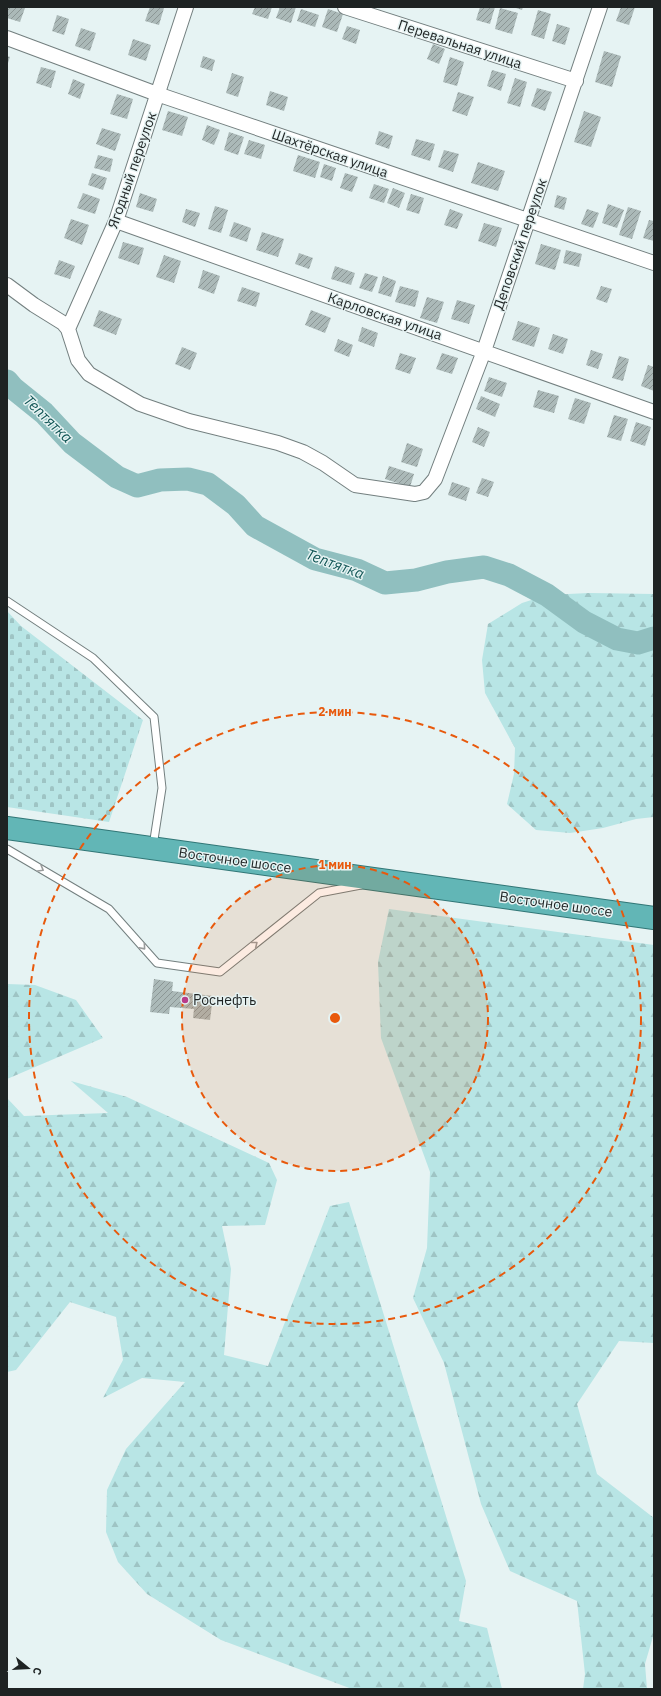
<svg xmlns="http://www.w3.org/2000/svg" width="661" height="1696" viewBox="0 0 661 1696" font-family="'IBM Plex Sans',sans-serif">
<defs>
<pattern id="forest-firs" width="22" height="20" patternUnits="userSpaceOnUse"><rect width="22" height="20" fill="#b8e5e5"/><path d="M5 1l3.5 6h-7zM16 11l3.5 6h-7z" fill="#9ec4c4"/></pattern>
<pattern id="cemetery-stones" width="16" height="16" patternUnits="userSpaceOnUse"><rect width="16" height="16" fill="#b8e5e5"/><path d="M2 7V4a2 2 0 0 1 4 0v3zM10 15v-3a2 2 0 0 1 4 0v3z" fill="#9ec4c4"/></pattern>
<pattern id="building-hatch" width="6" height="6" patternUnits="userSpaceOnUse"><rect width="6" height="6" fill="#abb9b8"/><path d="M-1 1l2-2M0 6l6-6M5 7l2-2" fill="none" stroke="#8b9695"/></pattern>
</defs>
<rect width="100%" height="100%" fill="#e6f3f3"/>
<path fill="url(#forest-firs)" d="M589,593l65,1v223l-18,2 -33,9 -33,5 -34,-3 -29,-26 7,-30 1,-26 -30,-55 -3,-33 6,-36 34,-21 25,-8z
M389,909l265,36v398l-35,-2 -42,63 20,70 57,44v115l-9,31 2,25h-64l2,-15 -8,-73 -67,-30 -29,-67 -37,-141 -31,-65 14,-50 3,-76 -49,-134 -3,-76z
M7,984l28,1 41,15 27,38 -96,41z
M71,1081l56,16 142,66 8,17 -12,45 -43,1 9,43 -7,86 44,11 62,-160 19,-4 117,379 -7,40 28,7 15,61h-150l-131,-49 -74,-46 -29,-32 -12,-30 1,-42 19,-41 59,-67 -43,-4 -39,20 20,-38 -7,-43 -46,-15 -54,68 -9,2v-274l17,18 84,-3z"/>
<path fill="url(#cemetery-stones)" d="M7,611l14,15 122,94 -34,102 -102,-15z"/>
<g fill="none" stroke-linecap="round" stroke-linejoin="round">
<path stroke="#90bfbf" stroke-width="23" d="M7,381l6,7 31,25 28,30 45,34 20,9 23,-6 28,-1 20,5 28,21 19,21 60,33 42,11 28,13 31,-3 31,-8 37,-5 25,8 38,20 37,27 33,17 21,4 16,-5"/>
</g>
<path fill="url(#building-hatch)" d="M7,7l18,1 -5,14 -13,-4z
M150,7l14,1 -5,17 -14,-4z
M255,7h17l-4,12 -16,-5z
M280,7h16l-5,16 -15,-5z
M480,7h15l-5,17 -14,-4z
M513,7h10l-1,3z
M621,7h14l-6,18 -13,-4z
M500,8l18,5 -6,21 -17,-5z
M301,9l18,6 -4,12 -18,-6z
M328,9l15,5 -6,18 -15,-5z
M538,10l13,4 -7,25 -13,-4z
M57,15l12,4 -5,16 -12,-4z
M557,24l13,4 -5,17 -13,-4z
M347,26l13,4 -4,14 -14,-5z
M81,28l15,5 -6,18 -15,-5z
M133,39l18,6 -5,16 -18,-6z
M433,44l12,5 -6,15 -12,-5z
M604,51l17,5 -9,31 -17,-5z
M7,56l3,1 -3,9z
M203,56l12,4 -3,11 -12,-4z
M450,57l14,5 -7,24 -14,-4z
M41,67l15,4 -5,17 -15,-5z
M492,70l14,4 -5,17 -14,-5z
M232,73l12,4 -6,20 -12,-4z
M515,78l12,4 -7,25 -13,-4z
M73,79l12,5 -5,15 -12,-5z
M537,88l15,4 -7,19 -14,-5z
M270,91l18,6 -4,14 -18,-6z
M458,92l16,5 -7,19 -15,-5z
M117,94l16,5 -6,20 -17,-5z
M168,111l20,6 -6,19 -20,-6z
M584,111l17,6 -10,30 -17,-5z
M207,125l13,5 -6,15 -12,-5z
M102,128l19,6 -6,17 -19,-7z
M379,131l14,5 -4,13 -14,-5z
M229,132l15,5 -6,18 -14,-5z
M416,139l19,5 -5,17 -19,-6z
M249,140l16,5 -4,14 -17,-5z
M444,150l15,4 -6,18 -15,-5z
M98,155l15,4 -3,13 -16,-4z
M298,155l22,7 -5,16 -22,-7z
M478,162l27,9 -7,20 -27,-8z
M324,164l12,4 -4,13 -12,-4z
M92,173l15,5 -4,12 -15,-5z
M345,173l13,4 -6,15 -12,-4z
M374,184l15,5 -5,14 -15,-5z
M393,188l12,5 -6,15 -12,-5z
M83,193l17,6 -5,15 -18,-6z
M140,193l17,6 -4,13 -17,-5z
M411,194l13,4 -5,16 -13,-4z
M557,195l10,3 -3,12 -10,-3z
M608,204l16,6 -7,18 -15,-5z
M215,206l13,4 -7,23 -13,-4z
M628,207l13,4 -9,28 -13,-4z
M186,209l14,4 -5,14 -13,-5z
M450,209l13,5 -6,15 -13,-4z
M587,209l12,4 -6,15 -12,-4z
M71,219l18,6 -7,20 -18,-7z
M649,220l5,1v20l-11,-3z
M234,222l17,6 -4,14 -18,-6z
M484,223l18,5 -6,19 -18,-6z
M262,232l22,7 -6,18 -22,-7z
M123,242l21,6 -5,17 -21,-7z
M541,244l20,6 -6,20 -20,-6z
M566,250l16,4 -3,13 -16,-4z
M299,253l14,5 -4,11 -14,-5z
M164,255l17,6 -7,22 -18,-6z
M59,260l16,6 -5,13 -16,-5z
M335,266l20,7 -4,12 -20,-6z
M203,270l17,6 -6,18 -16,-6z
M365,273l13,4 -6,15 -13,-4z
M383,276l13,5 -5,16 -13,-4z
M400,286l19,5 -4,16 -20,-5z
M601,286l11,3 -5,14 -11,-4z
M242,287l18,6 -4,14 -19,-6z
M427,297l17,5 -7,21 -17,-5z
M457,300l18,5 -6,19 -18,-5z
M99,310l23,9 -6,16 -23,-9z
M311,310l20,8 -6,15 -20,-8z
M518,321l22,7 -6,19 -22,-7z
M362,327l16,6 -4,14 -16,-6z
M553,334l15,5 -5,15 -15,-5z
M338,339l15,6 -4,12 -15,-6z
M182,347l15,6 -7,17 -15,-6z
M591,350l12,4 -5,15 -12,-4z
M400,353l16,5 -6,16 -15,-5z
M442,353l16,5 -6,16 -16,-5z
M619,356l10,3 -6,22 -11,-3z
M648,365l6,2v24l-13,-5z
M489,377l18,6 -5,14 -18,-6z
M538,390l21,6 -5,17 -21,-6z
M481,396l19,8 -5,13 -19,-8z
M575,398l16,5 -7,21 -16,-5z
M614,415l14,4 -7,22 -14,-4z
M636,422l15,5 -6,19 -15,-5z
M478,427l12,5 -6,15 -12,-5z
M407,443l16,6 -6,18 -16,-5z
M389,466l25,8 -4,13 -25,-8z
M482,478l12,4 -6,15 -12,-4z
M452,482l18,6 -4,13 -18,-6z
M154,979l19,3 -1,9 41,5 -3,24 -17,-2 1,-9 -24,-2 -1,7 -19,-2z"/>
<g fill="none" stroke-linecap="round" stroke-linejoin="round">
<defs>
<path id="service" d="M7,601l86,57 61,59 8,71 -9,58
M7,849l102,60 48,54 63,9 99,-79 42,-8"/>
<path id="minor" d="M345,7l231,74
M7,38l150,56 497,169
M116,221l538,191
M7,285l27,20 29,18 5,6 10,31 11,14 51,30 49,17 89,22 25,9 20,11 32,22 60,9 9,-2 11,-13 49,-128 116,-344
M68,329l48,-108 70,-214"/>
<path id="trunk" d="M7,828l647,90"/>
</defs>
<use href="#service" stroke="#737f7f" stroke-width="9"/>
<use href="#minor" stroke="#737f7f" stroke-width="16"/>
<use href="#trunk" stroke="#317676" stroke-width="24"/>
<use href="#service" stroke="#fff" stroke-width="7"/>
<use href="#minor" stroke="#fff" stroke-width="14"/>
<use href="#trunk" stroke="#62b6b6" stroke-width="22"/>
</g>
<defs><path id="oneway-chevron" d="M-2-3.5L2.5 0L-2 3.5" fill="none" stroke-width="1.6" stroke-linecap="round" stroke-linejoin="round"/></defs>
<g stroke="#9a9c9c">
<use href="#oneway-chevron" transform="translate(41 869) rotate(30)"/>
<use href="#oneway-chevron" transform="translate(255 944) rotate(-39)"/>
<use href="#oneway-chevron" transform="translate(143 947) rotate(49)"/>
</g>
<circle cx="335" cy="1018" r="153" fill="#e8590c" fill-opacity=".12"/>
<g fill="none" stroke="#e8590c" stroke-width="2" stroke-dasharray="7 5">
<circle cx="335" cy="1018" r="153"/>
<circle cx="335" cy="1018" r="306"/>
</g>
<circle fill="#b83b8a" stroke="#e6f3f3" stroke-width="1.5" cx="185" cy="1000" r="4"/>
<g text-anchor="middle" stroke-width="3" stroke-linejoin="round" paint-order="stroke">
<g font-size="14" fill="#1e2323" stroke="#e6f3f3">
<text transform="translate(460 44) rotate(18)" y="5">Перевальная улица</text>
<text transform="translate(330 153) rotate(19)" y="5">Шахтёрская улица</text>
<text transform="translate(132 170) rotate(-71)" y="5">Ягодный переулок</text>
<text transform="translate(520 244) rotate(-71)" y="5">Деповский переулок</text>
<text transform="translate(385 316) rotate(19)" y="5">Карловская улица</text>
<text transform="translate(235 860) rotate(8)" y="5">Восточное шоссе</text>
<text transform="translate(556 904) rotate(8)" y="5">Восточное шоссе</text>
</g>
<g font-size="14" fill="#1e2323" stroke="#e6f3f3" text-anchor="start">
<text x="193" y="1005">Роснефть</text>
</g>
<g font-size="15" font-style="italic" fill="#155" stroke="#e6f3f3">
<text transform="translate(48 419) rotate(44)" y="5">Тептятка</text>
<text transform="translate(335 564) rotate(20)" y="5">Тептятка</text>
</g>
</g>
<circle cx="335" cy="1018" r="6" fill="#e8590c" stroke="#e6f3f3" stroke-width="2"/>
<g font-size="12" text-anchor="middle" font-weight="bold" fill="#e8590c" stroke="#e6f3f3" stroke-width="3" stroke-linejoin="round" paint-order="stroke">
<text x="335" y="716">2 мин</text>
<text x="335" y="869">1 мин</text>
</g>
<rect width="661" height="1696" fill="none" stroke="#1e2323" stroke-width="16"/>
<g transform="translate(28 1668) rotate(108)" stroke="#e6f3f3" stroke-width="3" paint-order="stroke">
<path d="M0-3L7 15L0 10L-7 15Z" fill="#1e2323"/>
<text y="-6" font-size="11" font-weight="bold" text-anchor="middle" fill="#1e2323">С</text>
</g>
</svg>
